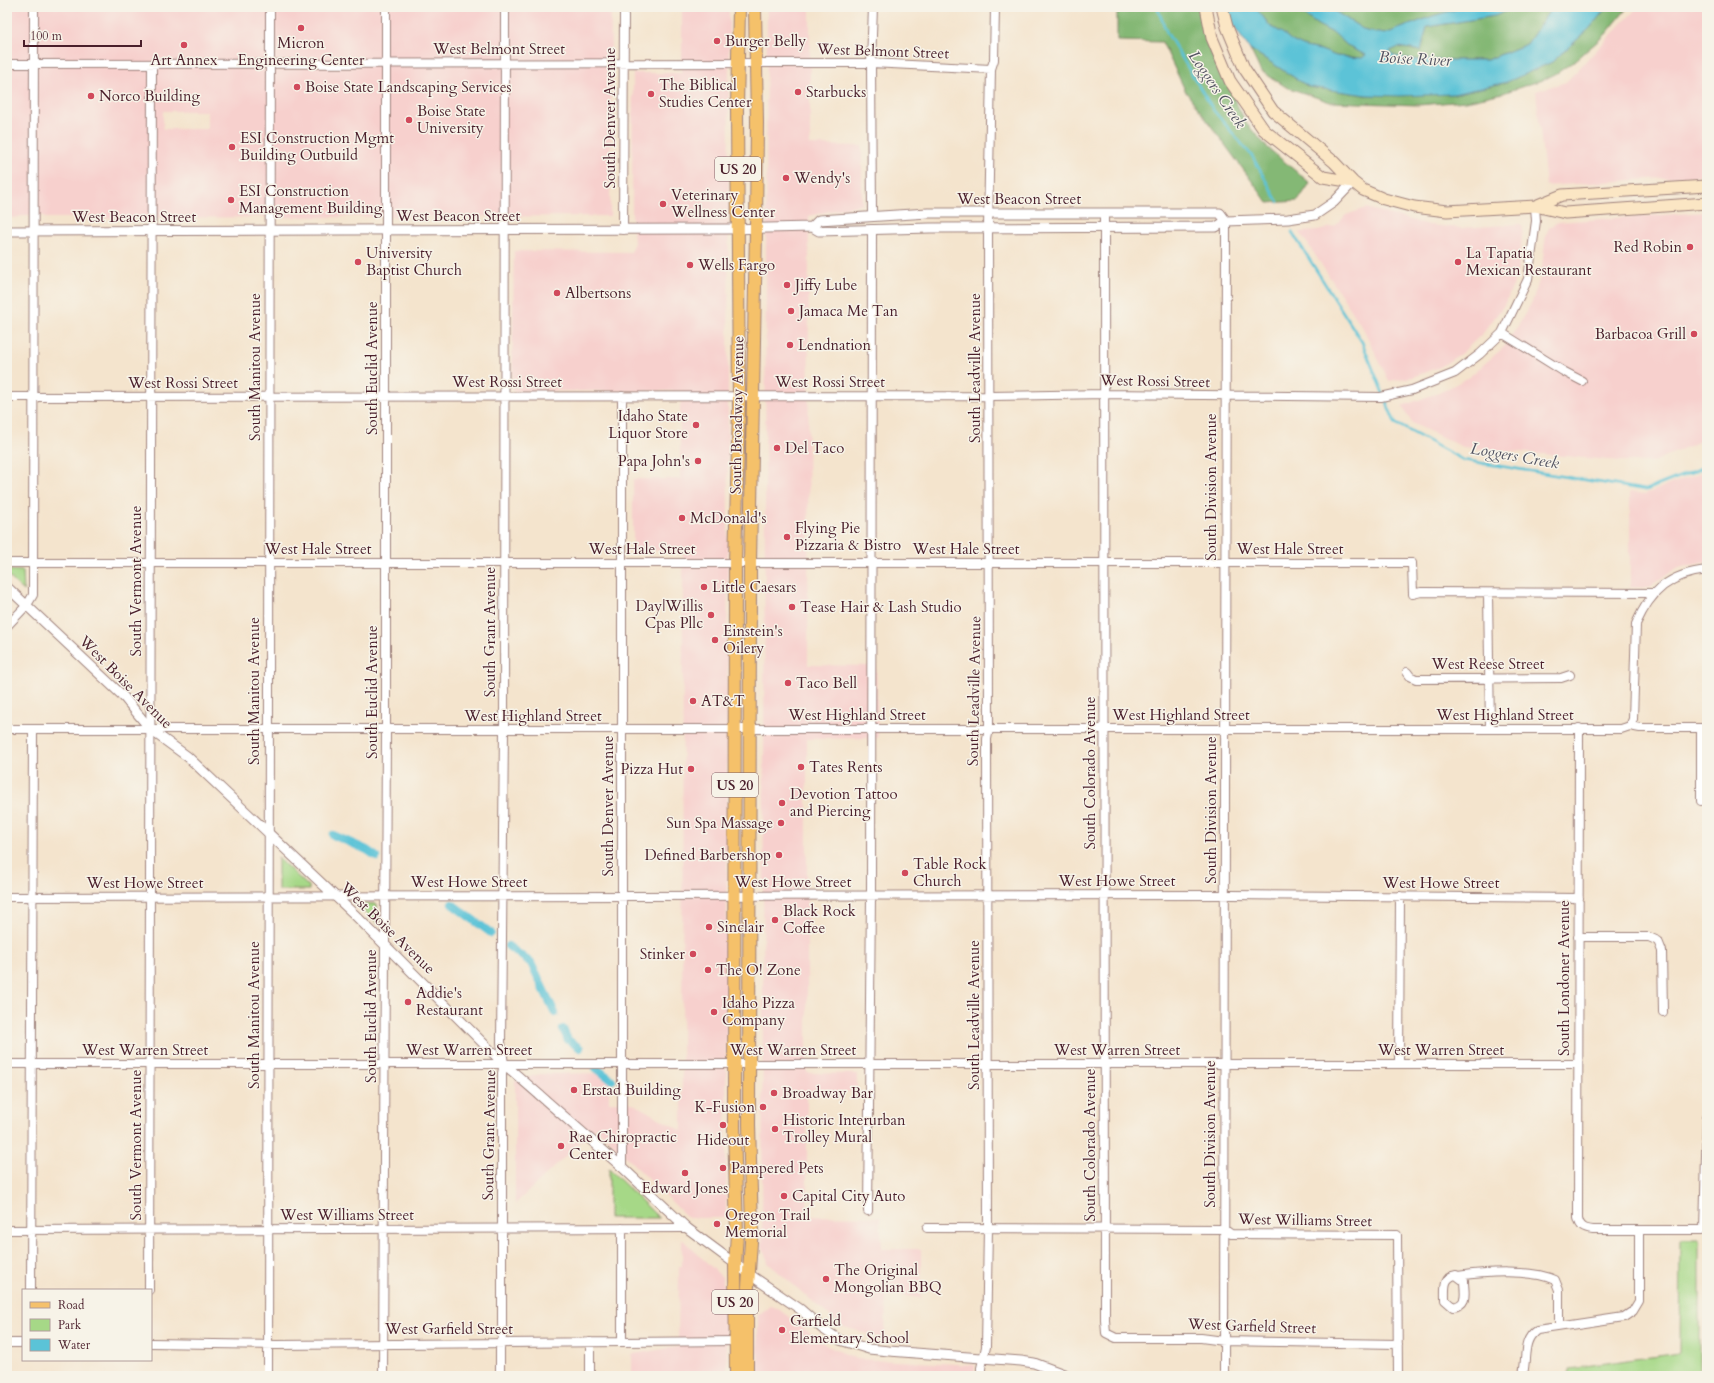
<svg xmlns="http://www.w3.org/2000/svg" width="1714" height="1383" viewBox="0 0 1714 1383" font-family="Cardo,serif">
<rect width="100%" height="100%" fill="#f7f3e8"/>
<filter id="ink" filterUnits="userSpaceOnUse"><feTurbulence type="fractalNoise" baseFrequency=".025" numOctaves="2"/><feDisplacementMap in="SourceGraphic" scale="8" xChannelSelector="R" yChannelSelector="G"/><feConvolveMatrix kernelMatrix="1 2 1 2 8 2 1 2 1" color-interpolation-filters="sRGB"/></filter>
<filter id="wash" filterUnits="userSpaceOnUse"><feTurbulence type="fractalNoise" baseFrequency=".012" numOctaves="4" result="noise"/><feDisplacementMap in="SourceGraphic" scale="16" xChannelSelector="R" yChannelSelector="G"/><feGaussianBlur stdDeviation="0.9" result="paint"/><feColorMatrix in="noise" values="0 0 0 0 0 0 0 0 0 0 0 0 0 0 0 0 0 1.4 0 .05"/><feComposite in="paint" operator="in"/></filter>
<g filter="url(#wash)">
<rect width="100%" height="100%" fill="#f4e4cd"/>
<path fill="#f7d0cd" fill-rule="evenodd" d="M7,7h604l-1,209 -566,2v-2h-23l-6,2 -8,-1zM207,111v18h-44v-18z
M682,7h47l-3,1211h-38l-92,-91 -81,77v-123l25,-7 69,-1v29l23,1 50,28 1,-580 -50,-1v-71h47v-72l3,-16h-171l2,-140 117,1 3,-7 -2,-31 1,-141h49z
M767,7h43v138l52,1v58l-53,12 -1,449 68,1 2,72 -71,1v334l50,1v18h-50v124l73,1 2,32h39v49l-35,-5 -1,46 -44,-13 -73,-63 -2,-9 -4,-5z
M1638,7h69v168l-161,11 -10,-95 30,-9z
M1366,208l63,17 33,3 58,-4 3,4 -4,36 -6,22 -9,19 -20,27 -21,20 -23,15 -28,10 -23,4 -26,-53 -63,-96 18,-1 17,-5 11,-11z
M1707,212v226l-54,24 -31,-1 -159,-14 -51,-24 -10,-17 41,-15 26,-14 34,-29 16,-24 13,-22 9,-27 5,-41 3,-6 9,-6z
M1707,470v92l-30,6 -30,20 -17,-1v-95l15,2z
M682,1239l40,38 1,6 3,5 1,88h-95v-22l46,-7 1,-81h3z
M770,1306l7,2 50,38 30,13 118,6 -1,11h-216v-61z"/>
<path fill="#a6d887" stroke="#787c59" d="M7,570l16,1 1,20 -17,-16z
M278,858l31,29v3h-31z
M356,903l21,1 1,20 -21,-19z
M609,1169l50,49h-50z
M1681,1239h18v137h-130v-8l111,-15z"/>
<path fill="#84b874" stroke="#676c50" d="M1117,7h82l12,45 35,71 22,25 42,35 -12,18 -30,2 -82,-111 -24,-50 -45,-1z
M1254,7h32l18,8 14,10 17,9 14,13 18,8 -5,3 -26,-2 -15,-6 -16,-3 -13,-6 -11,-9 -11,-6 -9,-12z
M1328,7h136l-31,9 -48,18 -19,-3z
M1516,7h36l-25,37 -40,16h-69l-24,-4 -4,-5 8,-4 23,4 6,-24 67,-11z
M1607,7h21l-22,27 -29,25 -20,14 -12,6 -42,14 -37,8 -48,4 -88,-3 -44,-15 -22,-14 -4,-3 -10,-21 59,38 57,8 88,-1 53,-12 45,-20 37,-33z"/>
<path fill="#5bc3d7" stroke="#527181" d="M1219,7h35l7,7 9,12 11,6 11,9 13,6 16,3 15,6 26,2 4,-3 -17,-8 -14,-13 -17,-9 -14,-10 -18,-8h42l38,24 19,3 48,-18 31,-9h52l-21,9 -68,11 -6,24 -22,-4 -9,4 4,5 24,4h69l40,-16 25,-37h55l-18,22 -37,33 -45,20 -53,12 -55,2 -33,-1 -57,-8 -59,-38z"/>
<g fill="none" stroke-linecap="round" stroke-linejoin="round">
<path stroke="#5bc3d7" stroke-width="2.5" d="M1157,7l10,26 47,78 38,45 26,46
M1292,232l70,110 33,81 68,37 183,30 61,-24"/>
<path stroke="#5bc3d7" stroke-width="8" d="M333,835l34,15 10,7
M452,904l39,29
M508,946l23,17 24,50
M563,1029l5,11 12,8
M596,1068l16,12"/>
</g>
</g>
<g filter="url(#ink)">
<g fill="none" stroke-linecap="round" stroke-linejoin="round">
<defs>
<path id="minor" d="M7,64l804,-1h60l120,6
M1104,213l1,1107 1,13 10,5h85l23,3 174,3
M872,215l-1,-152 2,-56
M623,230l1,-223
M1502,333l61,38 19,10
M7,397l983,-1 114,-2 277,3 31,-7 43,-17 25,-19 22,-21 26,-54 8,-58 -1,-15
M7,563h1405l1,31 8,-2 234,1
M1488,593l2,136
M7,626l20,-21 6,-10 1,-588
M1407,672l3,4 6,3 145,-1 9,-3
M1630,726l3,-7 3,-95c15,-34 34,-50 71,-54
M1579,728l-1,490c2,9 6,11 15,12h114
M1701,728v73
M7,729h1614l9,-3 10,2h67
M7,897l1226,-2 346,3
M1578,937h71l9,4 4,10 1,61
M7,1064h1571
M1399,1064l1,-168
M622,1167v-771
M868,1211l3,-315 1,-667
M927,1228l297,1 7,5 166,1 1,141
M7,1230l680,-2
M1704,1230l3,-112
M1456,1275l8,6c0,12 5,23 -11,26l-8,-7c0,-11 -2,-23 11,-25z
M1458,1276c27,-4 73,-7 97,4l4,10v36
M31,1290l2,-560
M149,1290l3,-1226
M622,1341v-113
M590,1342v34
M8,1343h15
M151,1343l125,2 464,-4
M1523,1374c4,-16 -1,-34 14,-44l87,-13 9,-6 6,-10v-71
M268,1376l2,-1369
M383,1376l3,-646v-723
M500,1376v-27l2,-13v-263l2,-9 -3,-22 3,-312 1,-723
M981,1376v-8l5,-21 2,-119 -1,-489 2,-10 -1,-501 3,-159 3,-9 1,-53
M1224,1376l2,-1155"/>
<path id="tertiary" d="M812,227l7,-7 109,-7h292l6,8
M7,231l721,-2 84,-2 7,4 111,-3 286,-1 10,-6 62,-2 27,-4 19,-13 19,-20
M7,587l116,109 28,34 37,27 166,157 150,150 118,103 65,61 62,46 51,35 23,20 17,11 29,9 20,2 132,10 13,2 35,13"/>
<path id="secondary" d="M1206,7l6,31 18,43 34,49 59,47 30,5
M1222,7l5,20 17,41 29,43 61,51 19,20 10,8 21,9 30,8 33,4 88,-5 30,7 142,-10
M1535,206l27,-11 145,-9"/>
<path id="primary" d="M736,1376l-1,-112 2,-30 -3,-108 1,-563 4,-155 -2,-300 2,-101
M747,1376v-75l5,-74 -3,-102 1,-562 6,-334 1,-107 -2,-115"/>
</defs>
<use href="#minor" stroke="#9f827c" stroke-width="10"/>
<use href="#tertiary" stroke="#9f827c" stroke-width="11"/>
<use href="#secondary" stroke="#9f827c" stroke-width="13"/>
<use href="#primary" stroke="#9f827c" stroke-width="14"/>
<use href="#minor" stroke="#fff" stroke-width="8"/>
<use href="#tertiary" stroke="#fff" stroke-width="9"/>
<use href="#secondary" stroke="#fbe6c4" stroke-width="11"/>
<use href="#primary" stroke="#f5c16b" stroke-width="12"/>
</g>
</g>
<g fill="#d1495b" stroke="#f7f3e8" stroke-width="1.5">
<circle cx="301" cy="28" r="4"/>
<circle cx="717" cy="41" r="4"/>
<circle cx="184" cy="45" r="4"/>
<circle cx="297" cy="87" r="4"/>
<circle cx="798" cy="92" r="4"/>
<circle cx="651" cy="94" r="4"/>
<circle cx="91" cy="96" r="4"/>
<circle cx="409" cy="120" r="4"/>
<circle cx="232" cy="147" r="4"/>
<circle cx="786" cy="178" r="4"/>
<circle cx="231" cy="200" r="4"/>
<circle cx="663" cy="204" r="4"/>
<circle cx="1690" cy="247" r="4"/>
<circle cx="358" cy="262" r="4"/>
<circle cx="1458" cy="262" r="4"/>
<circle cx="690" cy="265" r="4"/>
<circle cx="787" cy="285" r="4"/>
<circle cx="557" cy="293" r="4"/>
<circle cx="791" cy="311" r="4"/>
<circle cx="1694" cy="334" r="4"/>
<circle cx="790" cy="345" r="4"/>
<circle cx="696" cy="425" r="4"/>
<circle cx="777" cy="448" r="4"/>
<circle cx="698" cy="461" r="4"/>
<circle cx="682" cy="518" r="4"/>
<circle cx="787" cy="537" r="4"/>
<circle cx="704" cy="587" r="4"/>
<circle cx="792" cy="607" r="4"/>
<circle cx="711" cy="615" r="4"/>
<circle cx="715" cy="640" r="4"/>
<circle cx="788" cy="683" r="4"/>
<circle cx="693" cy="701" r="4"/>
<circle cx="801" cy="767" r="4"/>
<circle cx="691" cy="769" r="4"/>
<circle cx="782" cy="803" r="4"/>
<circle cx="781" cy="823" r="4"/>
<circle cx="779" cy="855" r="4"/>
<circle cx="905" cy="873" r="4"/>
<circle cx="775" cy="920" r="4"/>
<circle cx="709" cy="927" r="4"/>
<circle cx="693" cy="954" r="4"/>
<circle cx="708" cy="970" r="4"/>
<circle cx="408" cy="1002" r="4"/>
<circle cx="714" cy="1012" r="4"/>
<circle cx="574" cy="1090" r="4"/>
<circle cx="774" cy="1093" r="4"/>
<circle cx="763" cy="1107" r="4"/>
<circle cx="723" cy="1125" r="4"/>
<circle cx="775" cy="1129" r="4"/>
<circle cx="561" cy="1146" r="4"/>
<circle cx="723" cy="1168" r="4"/>
<circle cx="685" cy="1173" r="4"/>
<circle cx="784" cy="1196" r="4"/>
<circle cx="717" cy="1224" r="4"/>
<circle cx="826" cy="1279" r="4"/>
<circle cx="782" cy="1330" r="4"/>
</g>
<g text-anchor="middle" stroke-width="3" stroke-linejoin="round" paint-order="stroke">
<g fill="#f7f3e8" stroke="#7e5f64" stroke-width="1">
<rect x="715" y="157" width="46" height="24" rx="3"/>
<rect x="712" y="773" width="46" height="24" rx="3"/>
<rect x="712" y="1290" width="46" height="24" rx="3"/>
</g>
<g font-size="14" font-weight="bold" fill="#4a1f2b">
<text x="738" y="174">US 20</text>
<text x="735" y="790">US 20</text>
<text x="735" y="1307">US 20</text>
</g>
<g font-size="15" fill="#4a1f2b" stroke="#f7f3e8" text-anchor="start">
<text x="725" y="46">Burger Belly</text>
<text x="301" y="48" text-anchor="middle">Micron<tspan x="301" dy="17">Engineering Center</tspan></text>
<text x="184" y="65" text-anchor="middle">Art Annex</text>
<text x="659" y="90">The Biblical<tspan x="659" dy="17">Studies Center</tspan></text>
<text x="305" y="92">Boise State Landscaping Services</text>
<text x="806" y="97">Starbucks</text>
<text x="99" y="101">Norco Building</text>
<text x="417" y="116">Boise State<tspan x="417" dy="17">University</tspan></text>
<text x="240" y="143">ESI Construction Mgmt<tspan x="240" dy="17">Building Outbuild</tspan></text>
<text x="794" y="183">Wendy's</text>
<text x="239" y="196">ESI Construction<tspan x="239" dy="17">Management Building</tspan></text>
<text x="671" y="200">Veterinary<tspan x="671" dy="17">Wellness Center</tspan></text>
<text x="1682" y="252" text-anchor="end">Red Robin</text>
<text x="366" y="258">University<tspan x="366" dy="17">Baptist Church</tspan></text>
<text x="1466" y="258">La Tapatia<tspan x="1466" dy="17">Mexican Restaurant</tspan></text>
<text x="698" y="270">Wells Fargo</text>
<text x="795" y="290">Jiffy Lube</text>
<text x="565" y="298">Albertsons</text>
<text x="799" y="316">Jamaca Me Tan</text>
<text x="1686" y="339" text-anchor="end">Barbacoa Grill</text>
<text x="798" y="350">Lendnation</text>
<text x="688" y="421" text-anchor="end">Idaho State<tspan x="688" dy="17">Liquor Store</tspan></text>
<text x="785" y="453">Del Taco</text>
<text x="690" y="466" text-anchor="end">Papa John's</text>
<text x="690" y="523">McDonald's</text>
<text x="795" y="533">Flying Pie<tspan x="795" dy="17">Pizzaria &amp; Bistro</tspan></text>
<text x="712" y="592">Little Caesars</text>
<text x="703" y="611" text-anchor="end">Day|Willis<tspan x="703" dy="17">Cpas Pllc</tspan></text>
<text x="800" y="612">Tease Hair &amp; Lash Studio</text>
<text x="723" y="636">Einstein's<tspan x="723" dy="17">Oilery</tspan></text>
<text x="796" y="688">Taco Bell</text>
<text x="701" y="706">AT&amp;T</text>
<text x="809" y="772">Tates Rents</text>
<text x="683" y="774" text-anchor="end">Pizza Hut</text>
<text x="790" y="799">Devotion Tattoo<tspan x="790" dy="17">and Piercing</tspan></text>
<text x="773" y="828" text-anchor="end">Sun Spa Massage</text>
<text x="771" y="860" text-anchor="end">Defined Barbershop</text>
<text x="913" y="869">Table Rock<tspan x="913" dy="17">Church</tspan></text>
<text x="783" y="916">Black Rock<tspan x="783" dy="17">Coffee</tspan></text>
<text x="717" y="932">Sinclair</text>
<text x="685" y="959" text-anchor="end">Stinker</text>
<text x="716" y="975">The O! Zone</text>
<text x="416" y="998">Addie's<tspan x="416" dy="17">Restaurant</tspan></text>
<text x="722" y="1008">Idaho Pizza<tspan x="722" dy="17">Company</tspan></text>
<text x="582" y="1095">Erstad Building</text>
<text x="782" y="1098">Broadway Bar</text>
<text x="755" y="1112" text-anchor="end">K-Fusion</text>
<text x="783" y="1125">Historic Interurban<tspan x="783" dy="17">Trolley Mural</tspan></text>
<text x="569" y="1142">Rae Chiropractic<tspan x="569" dy="17">Center</tspan></text>
<text x="723" y="1145" text-anchor="middle">Hideout</text>
<text x="731" y="1173">Pampered Pets</text>
<text x="685" y="1193" text-anchor="middle">Edward Jones</text>
<text x="792" y="1201">Capital City Auto</text>
<text x="725" y="1220">Oregon Trail<tspan x="725" dy="17">Memorial</tspan></text>
<text x="834" y="1275">The Original<tspan x="834" dy="17">Mongolian BBQ</tspan></text>
<text x="790" y="1326">Garfield<tspan x="790" dy="17">Elementary School</tspan></text>
</g>
<g font-size="15" fill="#4a1f2b" stroke="#f7f3e8">
<text x="499" y="54">West Belmont Street</text>
<text transform="translate(883 51) rotate(2)" y="5">West Belmont Street</text>
<text transform="translate(610 118) rotate(-90)" y="5">South Denver Avenue</text>
<text x="1019" y="204">West Beacon Street</text>
<text x="458" y="221">West Beacon Street</text>
<text x="134" y="222">West Beacon Street</text>
<text transform="translate(255 367) rotate(-90)" y="5">South Manitou Avenue</text>
<text transform="translate(372 368) rotate(-90)" y="5">South Euclid Avenue</text>
<text transform="translate(975 368) rotate(-90)" y="5">South Leadville Avenue</text>
<text transform="translate(1155 381) rotate(1)" y="5">West Rossi Street</text>
<text x="507" y="387">West Rossi Street</text>
<text x="830" y="387">West Rossi Street</text>
<text x="183" y="388">West Rossi Street</text>
<text transform="translate(737 415) rotate(-89)" y="5">South Broadway Avenue</text>
<text transform="translate(1211 487) rotate(-90)" y="5">South Division Avenue</text>
<text x="318" y="554">West Hale Street</text>
<text x="642" y="554">West Hale Street</text>
<text x="966" y="554">West Hale Street</text>
<text x="1290" y="554">West Hale Street</text>
<text transform="translate(136 581) rotate(-90)" y="5">South Vermont Avenue</text>
<text transform="translate(490 632) rotate(-90)" y="5">South Grant Avenue</text>
<text x="1488" y="669">West Reese Street</text>
<text transform="translate(126 682) rotate(45)" y="5">West Boise Avenue</text>
<text transform="translate(254 691) rotate(-90)" y="5">South Manitou Avenue</text>
<text transform="translate(974 691) rotate(-89)" y="5">South Leadville Avenue</text>
<text transform="translate(372 692) rotate(-90)" y="5">South Euclid Avenue</text>
<text x="857" y="720">West Highland Street</text>
<text x="1181" y="720">West Highland Street</text>
<text x="1505" y="720">West Highland Street</text>
<text x="533" y="721">West Highland Street</text>
<text transform="translate(1090 773) rotate(-90)" y="5">South Colorado Avenue</text>
<text transform="translate(608 806) rotate(-90)" y="5">South Denver Avenue</text>
<text transform="translate(1211 810) rotate(-90)" y="5">South Division Avenue</text>
<text x="1117" y="886">West Howe Street</text>
<text x="469" y="887">West Howe Street</text>
<text x="793" y="887">West Howe Street</text>
<text x="145" y="888">West Howe Street</text>
<text x="1441" y="888">West Howe Street</text>
<text transform="translate(388 928) rotate(44)" y="5">West Boise Avenue</text>
<text transform="translate(1564 978) rotate(-90)" y="5">South Londoner Avenue</text>
<text transform="translate(254 1015) rotate(-90)" y="5">South Manitou Avenue</text>
<text transform="translate(974 1015) rotate(-90)" y="5">South Leadville Avenue</text>
<text transform="translate(371 1016) rotate(-90)" y="5">South Euclid Avenue</text>
<text x="145" y="1055">West Warren Street</text>
<text x="469" y="1055">West Warren Street</text>
<text x="793" y="1055">West Warren Street</text>
<text x="1117" y="1055">West Warren Street</text>
<text x="1441" y="1055">West Warren Street</text>
<text transform="translate(1210 1134) rotate(-90)" y="5">South Division Avenue</text>
<text transform="translate(489 1135) rotate(-89)" y="5">South Grant Avenue</text>
<text transform="translate(136 1145) rotate(-90)" y="5">South Vermont Avenue</text>
<text transform="translate(1090 1145) rotate(-90)" y="5">South Colorado Avenue</text>
<text x="347" y="1220">West Williams Street</text>
<text transform="translate(1305 1220) rotate(1)" y="5">West Williams Street</text>
<text transform="translate(1252 1326) rotate(2)" y="5">West Garfield Street</text>
<text x="449" y="1334">West Garfield Street</text>
</g>
<g font-size="16" font-style="italic" fill="#4f505f" stroke="#f7f3e8">
<text transform="translate(1415 58) rotate(3)" y="6">Boise River</text>
<text transform="translate(1218 89) rotate(56)" y="6">Loggers Creek</text>
<text transform="translate(1515 455) rotate(10)" y="6">Loggers Creek</text>
</g>
</g>
<rect width="1714" height="1383" fill="none" stroke="#f7f3e8" stroke-width="24"/>
<rect x="22" y="1289" width="130" height="72" fill="#f7f3e8" stroke="#b29e9c"/>
<rect x="30" y="1302" width="20" height="6" fill="#f5c16b" stroke="#b29e9c"/>
<text x="58" y="1309" font-size="12" fill="#4a1f2b">Road</text>
<rect x="30" y="1319" width="20" height="12" fill="#a6d887" stroke="#b29e9c"/>
<text x="58" y="1329" font-size="12" fill="#4a1f2b">Park</text>
<rect x="30" y="1339" width="20" height="12" fill="#5bc3d7" stroke="#b29e9c"/>
<text x="58" y="1349" font-size="12" fill="#4a1f2b">Water</text>
<path d="M24 40v6h117v-6" fill="none" stroke="#4a1f2b" stroke-width="2"/>
<text x="30" y="40" font-size="12" fill="#4a1f2b" stroke="#f7f3e8" stroke-width="3" paint-order="stroke">100 m</text>
</svg>
